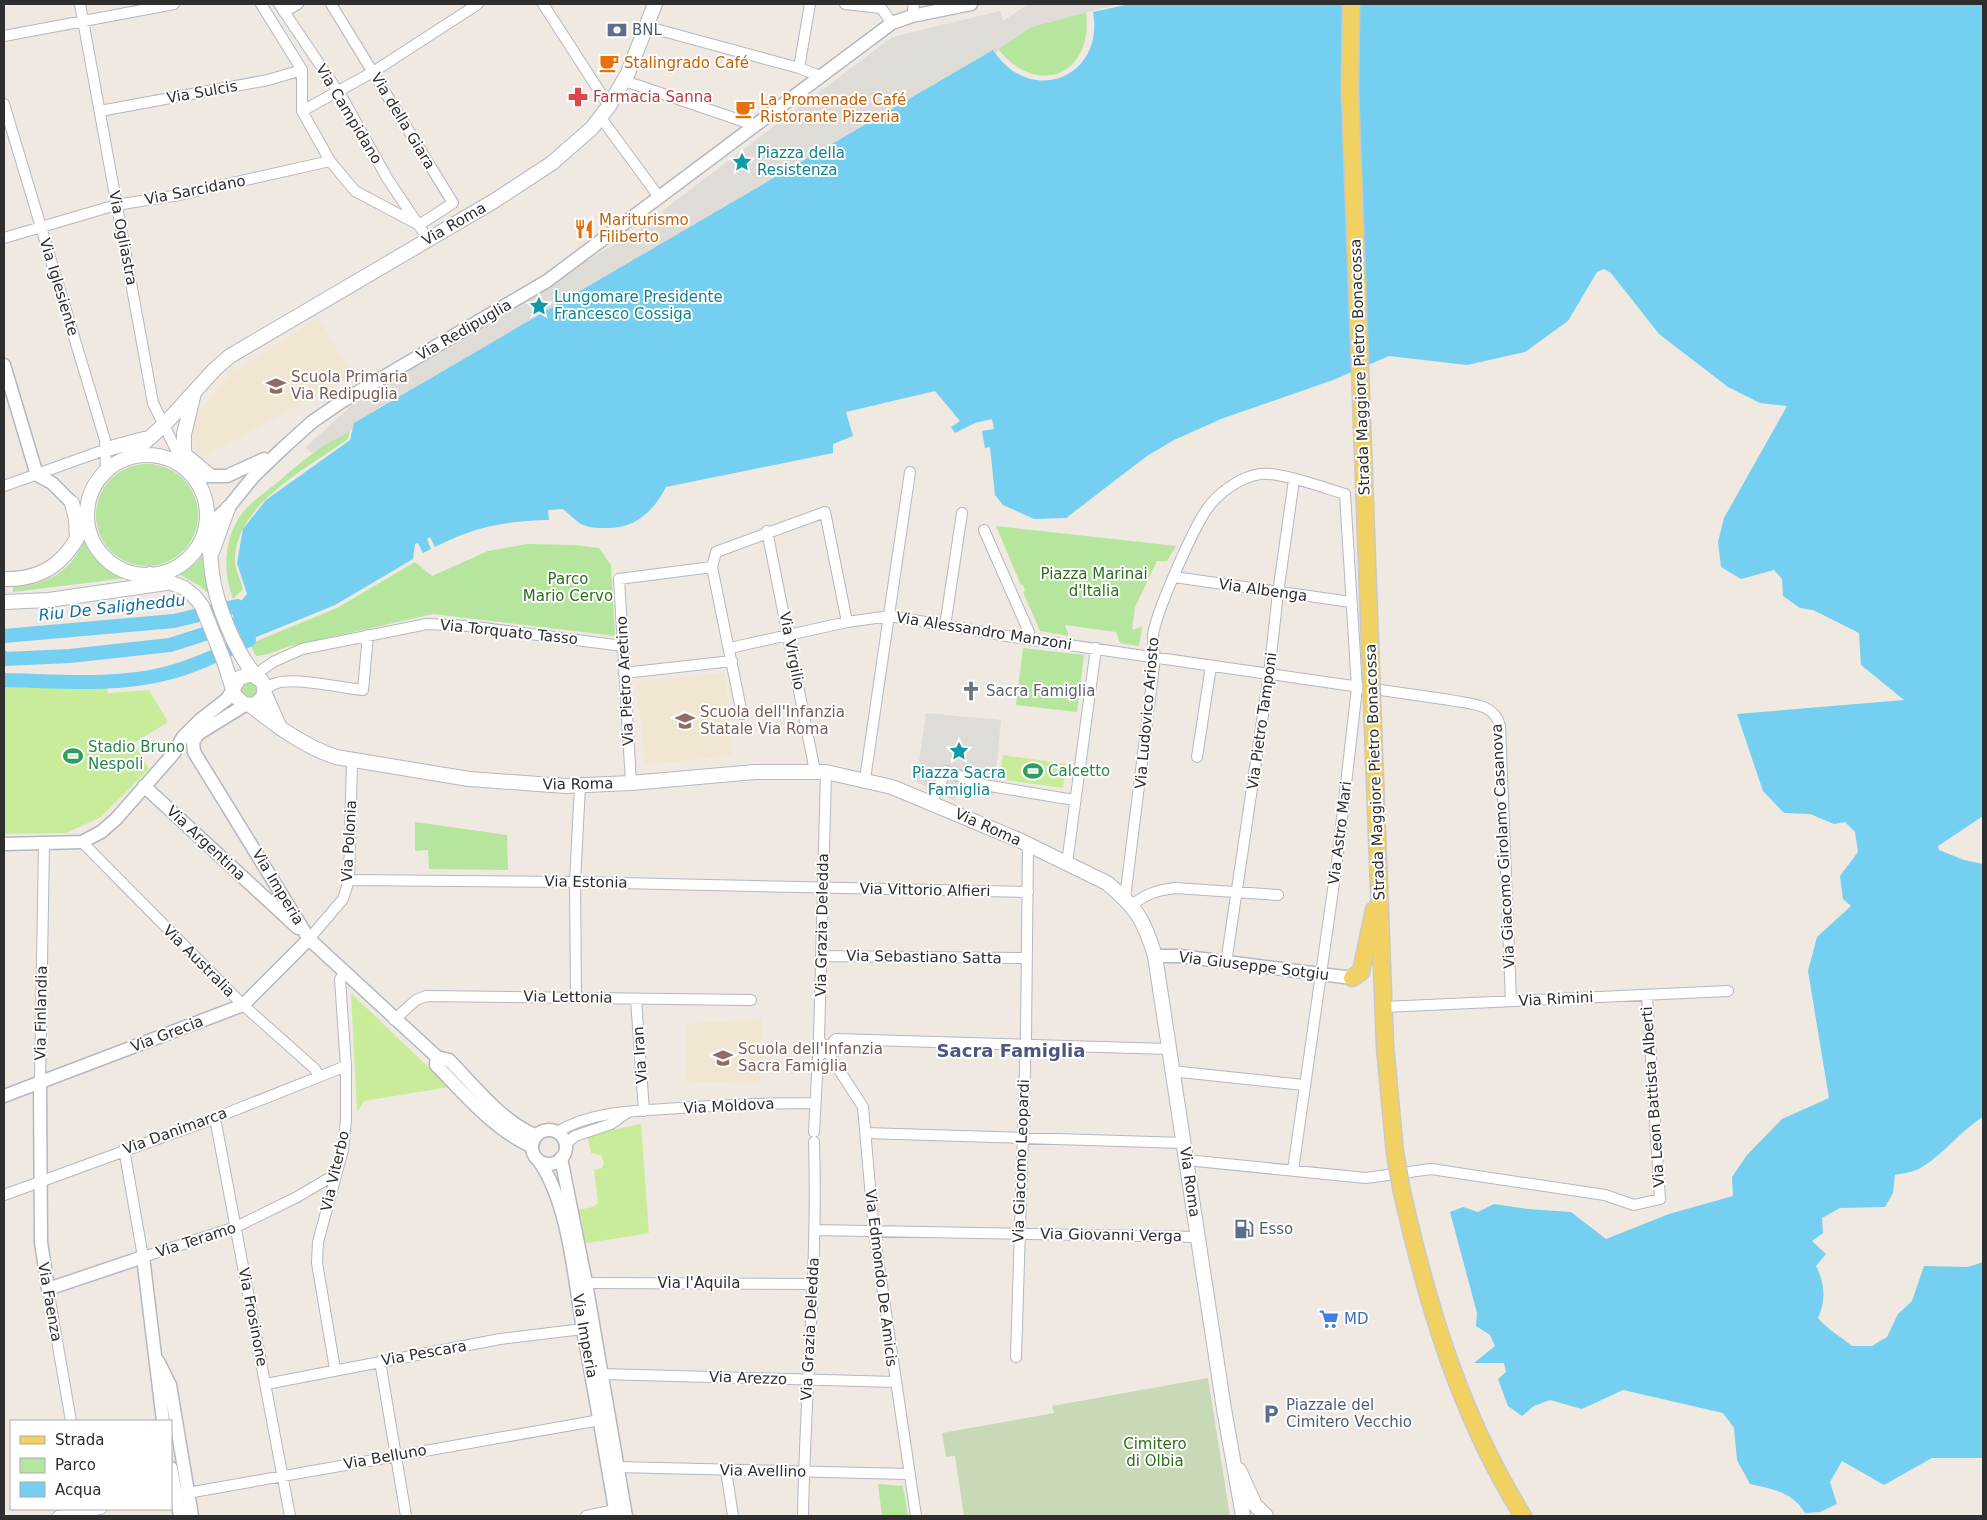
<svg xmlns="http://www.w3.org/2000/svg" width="1987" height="1520" viewBox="0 0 1987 1520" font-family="'DejaVu Sans',sans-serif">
<rect width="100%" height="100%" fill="#efe9e1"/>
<path fill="#f0e6d1" d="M318,318l35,57 -151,83 -11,-19 4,-15 7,-17 31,-34 -5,-6 3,-1 4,5z
M725,673l8,82 -88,10 -8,-84z
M762,1019l-2,65 -75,-3 1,-57z"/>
<path fill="#b6e59e" d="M1086,12c8,62 -48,87 -88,37l33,-22z
M351,427l-3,12c-40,29 -116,67 -113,124 1,9 6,18 8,26l-10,10c-11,-28 -9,-62 10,-87 10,-12 23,-20 35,-30 23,-21 47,-38 73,-55z
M96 515a51 51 0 1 1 102 0a51 51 0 1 1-102 0Z
M996,526l180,20 -9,15h-10l-22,46 -3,23 10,-3 -3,19 -19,-3 -4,-11 -51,-7 4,11 -29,-5 -17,-39 2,-2 -2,-5h-2z
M86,535c9,20 21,33 41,43l-114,14v-5c37,-3 60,-16 73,-52z
M527,544l47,1 25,3 12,17 4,71 -182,-22 -128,29c-20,2 -32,12 -49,13l-6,-12 87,-36 78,-46 17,14 56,-25z
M206,550l-1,22 3,21 -8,-7 -21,-12 17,-11z
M1023,648l61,7 -7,57 -61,-7z
M241 690a8 8 0 1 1 16 0a8 8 0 1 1-16 0Z
M415,822l92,13 1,35 -79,-1 -1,-19 -13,1z
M878,1484l25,2 5,30h-26z"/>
<path fill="#c8d9b8" d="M1208,1378l22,138h-266l-9,-60 -9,1 -4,-24 112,-20 -2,-7z"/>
<path fill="#c9ec9a" d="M4,685l103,1 1,7 41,-3 19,32 -34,21 15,26 -48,48 -35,16 -62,1z
M1003,755l63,9 -3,24 -64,-9z
M351,993l98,94 -85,14 -7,11z
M641,1124l8,109 -62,10 -3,-3 -2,-11 2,-2 -3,-1 -1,-6 3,-3 -4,-1 -1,-6 15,-3 5,-4 -4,-33 8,-2 2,-5 -3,-8 -10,-2 -4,-18z"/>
<path fill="#dfdcd8" d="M1028,4h91l-88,23 -33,22 -4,10 -621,359 -62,35 -6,-5 63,-58 296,-175 -2,-4 230,-174 108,-26 3,10z
M926,713l75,7 -7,75 -38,-6 -1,12 -39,-19z"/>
<path fill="#75cff0" d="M1130,4h853v812l-45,30 1,4 25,10 19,4v253c-23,14 -38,36 -61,50 -7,5 -18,6 -27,8l-2,18 -8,14 -45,1 -18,10 1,15 -11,8 14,13 -10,12c9,17 10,35 2,52 10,12 22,18 34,28h20l15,-9 11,-23 14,-13 12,-35 44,1 15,-5v196h-51l-48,27 -42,-24 -12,21 7,22 -17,8 -15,1c-12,-21 -33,-24 -55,-29l-13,-24 -3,-32 -11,-15 -100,-23 -41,19 -32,-9 -16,6 -12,10 -14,-10 -10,-27 8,-7 -2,-9h-30l21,-17 -5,-11 -14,-9 1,-13 -27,-101 13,-5 15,5 16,-8 34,5 43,3 35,27 63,-25 64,-18 -1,-19 15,-22 35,-36 47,-21 -21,-127 9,-34 34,-31 -8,-7 -3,-23 18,-24 -3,-20 -10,-10 -11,2 -24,-10 -26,-1 -21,-22 -26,-77 167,-14 -43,-35 -2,-32 -46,-23 -13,-2 -17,-12 -1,-17 -8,-9 -33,9 -20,-12 -3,-25 6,-24 63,-112 -27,-3 -32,-16 -69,-53 -48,-61 -7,-4 -7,3 -29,49 -43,31 -58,13 -78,-9 -56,24 -112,39 -47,21 -27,16 -81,62 -32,1 -31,-14 -8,-10 -5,-48 -5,1 -3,-17 12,-2 -2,-10 -17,4 -20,10 -4,-6 9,-6 -25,-30 -89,21 7,24 -20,8v9l-167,34c-13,25 -31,42 -61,41 -8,0 -17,0 -24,-4 -6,-4 -12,-10 -18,-15l-15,1 1,10c-44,1 -75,7 -114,27l-5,-10 -3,2 4,10 -8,4 -5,-10 -3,1 -2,15 -78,46 -86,35 -12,-34 10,-12 -10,-31 6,-34 23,-29 84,-60 4,-17 639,-373c38,58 112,27 100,-38z"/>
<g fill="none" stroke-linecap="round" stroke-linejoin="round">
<path stroke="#75cff0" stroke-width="4" d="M4,652l9,6"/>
<path stroke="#75cff0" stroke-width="14" d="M4,636l170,-15 63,-15 12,34c-26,12 -53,26 -81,33 -53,14 -111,8 -164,7
M4,659l66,-3 100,-11 69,-22"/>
<defs>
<path id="minor" d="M80,4l73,399 30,61
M261,4l41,66v41l28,50 25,30 64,34 34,-22 -122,-199
M279,4l64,95 44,79 41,61
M543,4l66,102
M845,4l36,4 11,15
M284,12l14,-8
M912,16l2,-12
M648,27l151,41 21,8
M4,36l170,-32
M799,68l11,-64
M625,81l129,44
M4,104l101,336 1,31
M100,111l168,-31 34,-10
M302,111l71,-39 105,-68
M601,118l58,79
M4,238l112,-33 63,-10 151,-34
M4,486l103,-37
M984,530l45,102v7
M767,531l48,240
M1174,577l177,25
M945,626l17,-113
M730,648l117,-26 43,-6 123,21 437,63c19,4 45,3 50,26l11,275
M624,673l108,-12
M255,675l18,-13 29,-13 125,-25 41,2 155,20
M264,692c4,-5 7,-8 13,-9 19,-6 65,5 86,7l5,-55
M742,714l-30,-147 4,-15 109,-40 22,110
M1197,757l14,-91
M826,772l-7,267 44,68 11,125 42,284
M865,779l45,-307
M631,783l-12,-204 93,-12
M931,803l15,-32 38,14 90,15
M82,842l161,163 72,64 3,6
M1067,863l29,-215
M349,880l226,2 453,10
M1125,898l30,-240c-1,-8 -2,-16 -2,-23 3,-23 40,-106 54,-126 11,-16 33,-32 53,-35 18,-3 65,14 85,20l12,194 -20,174 -44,308
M1131,906c14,-12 27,-16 44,-18l103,7
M309,939l34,-40 6,-19 3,-119
M821,956l205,2
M1226,963l43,-289 9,-81 16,-113
M576,997l-1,-115 5,-96
M636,999l8,112
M1384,1007l344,-16
M394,1020l22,-20 10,-4 325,4
M1171,1071l133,14
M40,1083l4,-239
M215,1118l75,398
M557,1132c37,-22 81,-21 123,-24 45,-3 89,-5 134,-5
M814,1132l4,-75 18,-18 333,10
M865,1133l319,10
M566,1144l9,-8 36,-12 17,-12
M124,1149l19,108 93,-30 61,-30 39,-23
M1186,1160l180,18 65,-9 174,26 29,10 26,-6 -13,-204
M4,1195l211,-77 131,-52
M815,1230l382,7
M586,1283l226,1
M48,1289l23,132
M1016,1357l10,-320 2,-192
M380,1361l26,155
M335,1369l-18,-106 1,-21 25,-92 3,-31v-53l-6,-87 5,-5
M602,1374l293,8
M266,1384l234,-45 83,-10
M617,1467l291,7
M726,1471l7,45
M182,1494l418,-74
M58,1516l43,-7
M586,1516l29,-6
M803,1516c2,-125 15,-249 11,-374"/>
<path id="tertiary" d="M4,365l33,110 15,8 20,20
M194,476h33l37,-17
M206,527l22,-19 25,-31 29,-28 30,-27 29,-20 206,-121 345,-258 20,-7 59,-12
M245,705l-47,29 -5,8 1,10 115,187 128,118 12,3c26,26 52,61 86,75
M144,786l154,142
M4,844l78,-2 19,-10 15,-13 58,-66 9,-16 17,-17 27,-21 6,-10
M1155,956h25l172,22
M437,1057l-1,8c28,28 58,65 95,81
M40,1083l1,159 7,47 95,-32 20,164
M4,1096l239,-91 66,-66
M532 1147a17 17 0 1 1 34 0a17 17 0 1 1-34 0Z
M561,1158l25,125 40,233
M539,1161c30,43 35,117 44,168 11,62 23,125 33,187
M158,1361l12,24 22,131
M171,1468l9,48"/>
<path id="secondary" d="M107,449l37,-10
M184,454l25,21
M87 515a60 60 0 1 1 120 0a60 60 0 1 1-120 0Z
M126,459l38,-34 51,-56 15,-13 264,-155 58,-38 40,-35 17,-22 19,-33 27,-69
M184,467v-33l10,-41
M72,503l4,16 1,20
M206,527c4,15 4,30 6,46 4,31 23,78 43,102
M212,552l16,-44
M150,574l34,14 10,8 8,10 22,55 11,35 9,8 9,1c11,-5 14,-14 9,-24l-11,-7 -12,4 -6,11
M4,579c45,1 66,-22 83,-60
M4,602l45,-2 117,-17
M264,692l16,36
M250,705c27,21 53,41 86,52l133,22 96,7 66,-3 124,-11h71l66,15 127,53 88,43c30,25 37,37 48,73l69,453 19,107
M1239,1470l16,35 11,11"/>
<path id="primary" d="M1374,755l11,291 10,107
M1352,978l9,-6 13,-62
M1402,1192c26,115 58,223 121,324"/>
</defs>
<use href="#minor" stroke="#b4b7c1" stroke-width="12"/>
<use href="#tertiary" stroke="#b4b7c1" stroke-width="15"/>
<use href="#secondary" stroke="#b4b7c1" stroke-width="16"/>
<use href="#primary" stroke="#c9c9c9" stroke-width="19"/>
<use href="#minor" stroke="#fff" stroke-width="10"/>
<use href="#tertiary" stroke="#fff" stroke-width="12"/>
<use href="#secondary" stroke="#fff" stroke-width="14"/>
<use href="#primary" stroke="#f2d163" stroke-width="16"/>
<defs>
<path id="primary-bridge" d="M1351,4l-1,87 24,664
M1395,1153l7,39"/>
</defs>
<use href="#primary-bridge" stroke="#c9c9c9" stroke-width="19" stroke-linecap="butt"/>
<use href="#primary-bridge" stroke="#f2d163" stroke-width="16"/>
</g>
<defs>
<symbol id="bank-bare" viewBox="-9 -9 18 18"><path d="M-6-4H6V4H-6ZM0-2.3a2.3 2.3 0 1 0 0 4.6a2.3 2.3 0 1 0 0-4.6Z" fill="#5c6f8a" stroke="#fff" stroke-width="2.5" paint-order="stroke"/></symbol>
<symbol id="cafe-bare" viewBox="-9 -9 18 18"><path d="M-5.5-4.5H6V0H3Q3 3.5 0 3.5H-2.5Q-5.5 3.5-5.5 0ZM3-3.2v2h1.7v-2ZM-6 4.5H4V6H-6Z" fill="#e8710a" stroke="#fff" stroke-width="2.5" paint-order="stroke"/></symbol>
<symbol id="pharmacy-bare" viewBox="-9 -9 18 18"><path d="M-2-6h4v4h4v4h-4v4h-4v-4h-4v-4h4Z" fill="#e0444e" stroke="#fff" stroke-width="2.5" paint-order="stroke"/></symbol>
<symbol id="sight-bare" viewBox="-9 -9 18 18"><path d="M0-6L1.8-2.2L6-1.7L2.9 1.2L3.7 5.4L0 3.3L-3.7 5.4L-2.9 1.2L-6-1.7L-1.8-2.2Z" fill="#0f9aa8" stroke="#fff" stroke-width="2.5" paint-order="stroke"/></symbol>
<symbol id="restaurant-bare" viewBox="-9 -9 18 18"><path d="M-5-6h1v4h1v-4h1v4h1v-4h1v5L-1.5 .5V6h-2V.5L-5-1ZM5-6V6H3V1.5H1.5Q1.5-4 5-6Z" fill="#e8710a" stroke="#fff" stroke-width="2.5" paint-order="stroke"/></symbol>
<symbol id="school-bare" viewBox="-9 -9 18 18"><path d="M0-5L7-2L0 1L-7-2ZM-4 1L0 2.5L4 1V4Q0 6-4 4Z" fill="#8d6e63" stroke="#fff" stroke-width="2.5" paint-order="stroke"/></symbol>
<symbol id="church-bare" viewBox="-9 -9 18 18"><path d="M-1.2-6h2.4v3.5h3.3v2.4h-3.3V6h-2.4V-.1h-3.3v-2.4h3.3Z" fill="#6b7280" stroke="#fff" stroke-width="2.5" paint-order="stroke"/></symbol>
<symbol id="stadium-bare" viewBox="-9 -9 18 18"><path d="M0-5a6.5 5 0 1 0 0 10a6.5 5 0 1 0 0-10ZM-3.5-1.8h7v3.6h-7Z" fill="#2e9e5b" stroke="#fff" stroke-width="2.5" paint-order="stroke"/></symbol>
<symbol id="fuel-bare" viewBox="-9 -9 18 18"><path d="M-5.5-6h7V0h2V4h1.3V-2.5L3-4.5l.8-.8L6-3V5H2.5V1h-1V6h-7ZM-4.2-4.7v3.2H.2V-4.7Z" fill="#5c6f8a" stroke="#fff" stroke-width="2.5" paint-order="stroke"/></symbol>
<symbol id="supermarket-bare" viewBox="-9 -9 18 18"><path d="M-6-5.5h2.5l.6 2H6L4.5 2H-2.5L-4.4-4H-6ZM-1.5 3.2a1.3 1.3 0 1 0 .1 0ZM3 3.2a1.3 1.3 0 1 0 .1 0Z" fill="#3f7fe0" stroke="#fff" stroke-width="2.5" paint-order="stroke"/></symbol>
<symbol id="parking-bare" viewBox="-9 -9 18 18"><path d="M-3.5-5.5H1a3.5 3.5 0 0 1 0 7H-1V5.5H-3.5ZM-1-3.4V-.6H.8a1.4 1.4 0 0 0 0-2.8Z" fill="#5c6f8a" stroke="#fff" stroke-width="2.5" paint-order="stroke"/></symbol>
</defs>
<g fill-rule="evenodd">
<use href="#bank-bare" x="603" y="16" width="28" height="28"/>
<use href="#cafe-bare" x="595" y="49" width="28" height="28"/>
<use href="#pharmacy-bare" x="564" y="83" width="28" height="28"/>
<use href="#cafe-bare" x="731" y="95" width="28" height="28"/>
<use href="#sight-bare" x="728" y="148" width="28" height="28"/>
<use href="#restaurant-bare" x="570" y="215" width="28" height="28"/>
<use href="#sight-bare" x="525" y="292" width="28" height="28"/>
<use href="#school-bare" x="262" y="372" width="28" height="28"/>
<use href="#church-bare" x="957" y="677" width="28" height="28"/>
<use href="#school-bare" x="671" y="707" width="28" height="28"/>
<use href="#sight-bare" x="945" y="737" width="28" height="28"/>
<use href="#stadium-bare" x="59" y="742" width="28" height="28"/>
<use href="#stadium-bare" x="1019" y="757" width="28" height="28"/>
<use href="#school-bare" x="709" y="1044" width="28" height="28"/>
<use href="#fuel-bare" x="1230" y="1215" width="28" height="28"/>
<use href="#supermarket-bare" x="1315" y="1305" width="28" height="28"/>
<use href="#parking-bare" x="1257" y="1400" width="28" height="28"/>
</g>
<g text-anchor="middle" stroke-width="4" stroke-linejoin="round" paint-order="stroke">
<g font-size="15" fill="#4e5e75" stroke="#fff" text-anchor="start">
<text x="632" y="35">BNL</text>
<text x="1259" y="1234">Esso</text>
<text x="1286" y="1410">Piazzale del<tspan x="1286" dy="17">Cimitero Vecchio</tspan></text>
</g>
<g font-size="15" fill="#c56008" stroke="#fff" text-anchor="start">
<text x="624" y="68">Stalingrado Café</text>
<text x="760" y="105">La Promenade Café<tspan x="760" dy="17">Ristorante Pizzeria</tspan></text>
<text x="599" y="225">Mariturismo<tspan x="599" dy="17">Filiberto</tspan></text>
</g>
<g font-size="15" fill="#2e2e2e" stroke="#fff">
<text transform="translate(202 92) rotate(-10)" y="5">Via Sulcis</text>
<text transform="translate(349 114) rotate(59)" y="5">Via Campidano</text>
<text transform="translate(403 121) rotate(59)" y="5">Via della Giara</text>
<text transform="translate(195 190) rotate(-11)" y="5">Via Sarcidano</text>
<text transform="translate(454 224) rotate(-30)" y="5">Via Roma</text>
<text transform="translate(123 238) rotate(79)" y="5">Via Ogliastra</text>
<text transform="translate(59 287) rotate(73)" y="5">Via Iglesiente</text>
<text transform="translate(464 330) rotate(-30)" y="5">Via Redipuglia</text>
<text transform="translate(1360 367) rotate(-92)" y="5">Strada Maggiore Pietro Bonacossa</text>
<text transform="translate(1263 590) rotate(8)" y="5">Via Albenga</text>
<text transform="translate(984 631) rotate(9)" y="5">Via Alessandro Manzoni</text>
<text transform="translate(509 632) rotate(6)" y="5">Via Torquato Tasso</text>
<text transform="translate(792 651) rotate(79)" y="5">Via Virgilio</text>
<text transform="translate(625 681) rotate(-93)" y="5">Via Pietro Aretino</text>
<text transform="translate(1147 713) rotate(-85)" y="5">Via Ludovico Ariosto</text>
<text transform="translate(1262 721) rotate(-82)" y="5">Via Pietro Tamponi</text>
<text transform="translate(1375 772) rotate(-92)" y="5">Strada Maggiore Pietro Bonacossa</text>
<text transform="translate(578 784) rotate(-1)" y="5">Via Roma</text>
<text transform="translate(988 827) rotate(24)" y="5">Via Roma</text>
<text transform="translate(1340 833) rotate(-83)" y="5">Via Astro Mari</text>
<text transform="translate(349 841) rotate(-87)" y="5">Via Polonia</text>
<text transform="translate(206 843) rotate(43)" y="5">Via Argentina</text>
<text transform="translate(1503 846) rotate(-93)" y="5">Via Giacomo Girolamo Casanova</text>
<text transform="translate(586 882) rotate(1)" y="5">Via Estonia</text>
<text transform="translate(278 887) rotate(59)" y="5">Via Imperia</text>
<text transform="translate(925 890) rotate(1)" y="5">Via Vittorio Alfieri</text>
<text transform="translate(822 925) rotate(-89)" y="5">Via Grazia Deledda</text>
<text transform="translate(924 957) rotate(1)" y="5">Via Sebastiano Satta</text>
<text transform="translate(199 961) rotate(45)" y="5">Via Australia</text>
<text transform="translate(1254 966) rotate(7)" y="5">Via Giuseppe Sotgiu</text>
<text transform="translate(568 997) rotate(1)" y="5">Via Lettonia</text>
<text transform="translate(1556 999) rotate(-3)" y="5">Via Rimini</text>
<text transform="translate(41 1013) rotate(-89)" y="5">Via Finlandia</text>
<text transform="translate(167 1034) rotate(-21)" y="5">Via Grecia</text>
<text transform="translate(640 1055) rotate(-94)" y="5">Via Iran</text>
<text transform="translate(1653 1097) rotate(-94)" y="5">Via Leon Battista Alberti</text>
<text transform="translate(729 1106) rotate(-3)" y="5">Via Moldova</text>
<text transform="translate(175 1131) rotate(-20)" y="5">Via Danimarca</text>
<text transform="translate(1021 1161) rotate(-88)" y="5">Via Giacomo Leopardi</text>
<text transform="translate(335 1171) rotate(-77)" y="5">Via Viterbo</text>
<text transform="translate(1190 1182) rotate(82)" y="5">Via Roma</text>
<text transform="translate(1111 1235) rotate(1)" y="5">Via Giovanni Verga</text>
<text transform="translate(196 1240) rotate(-18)" y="5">Via Teramo</text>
<text transform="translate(881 1278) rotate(83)" y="5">Via Edmondo De Amicis</text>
<text x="699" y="1288">Via l'Aquila</text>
<text transform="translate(50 1302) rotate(80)" y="5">Via Faenza</text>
<text transform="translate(253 1317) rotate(79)" y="5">Via Frosinone</text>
<text transform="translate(810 1329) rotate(-87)" y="5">Via Grazia Deledda</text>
<text transform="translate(585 1336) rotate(80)" y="5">Via Imperia</text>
<text transform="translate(424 1353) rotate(-10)" y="5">Via Pescara</text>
<text transform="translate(748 1378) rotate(2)" y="5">Via Arezzo</text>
<text transform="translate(385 1457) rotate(-10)" y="5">Via Belluno</text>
<text transform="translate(763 1471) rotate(1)" y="5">Via Avellino</text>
</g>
<g font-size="15" fill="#be3a42" stroke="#fff" text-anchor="start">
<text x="593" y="102">Farmacia Sanna</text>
</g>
<g font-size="15" fill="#0d838f" stroke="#fff" text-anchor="start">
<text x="757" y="158">Piazza della<tspan x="757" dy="17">Resistenza</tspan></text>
<text x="554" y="302">Lungomare Presidente<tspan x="554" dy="17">Francesco Cossiga</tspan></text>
<text x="959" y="778" text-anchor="middle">Piazza Sacra<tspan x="959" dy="17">Famiglia</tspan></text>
</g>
<g font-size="15" fill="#785e54" stroke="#fff" text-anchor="start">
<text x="291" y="382">Scuola Primaria<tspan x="291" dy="17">Via Redipuglia</tspan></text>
<text x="700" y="717">Scuola dell'Infanzia<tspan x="700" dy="17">Statale Via Roma</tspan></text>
<text x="738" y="1054">Scuola dell'Infanzia<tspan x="738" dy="17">Sacra Famiglia</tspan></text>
</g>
<g font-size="15" fill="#2c6e1b" stroke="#fff">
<text x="1094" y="579">Piazza Marinai<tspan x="1094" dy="17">d'Italia</tspan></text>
<text x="568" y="584">Parco<tspan x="568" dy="17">Mario Cervo</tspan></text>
<text x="1155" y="1449">Cimitero<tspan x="1155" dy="17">di Olbia</tspan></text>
</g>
<g font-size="15" fill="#5b616d" stroke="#fff" text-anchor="start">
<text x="986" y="696">Sacra Famiglia</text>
</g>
<g font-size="15" fill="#27864d" stroke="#fff" text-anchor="start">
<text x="88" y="752">Stadio Bruno<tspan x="88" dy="17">Nespoli</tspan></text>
<text x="1048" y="776">Calcetto</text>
</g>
<g font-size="15" fill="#366cbe" stroke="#fff" text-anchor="start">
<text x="1344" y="1324">MD</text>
</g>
<g font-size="16" font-style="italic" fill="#0d6fa3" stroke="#fff">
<text transform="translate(112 607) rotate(-6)" y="6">Riu De Saligheddu</text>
</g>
<g font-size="18" font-weight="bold" fill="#4d5680" stroke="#fff">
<text x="1011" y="1057">Sacra Famiglia</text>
</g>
</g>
<rect width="1987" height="1520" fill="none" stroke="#2e2e2e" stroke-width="10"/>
<rect x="10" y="1420" width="162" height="90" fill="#ffffff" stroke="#ababab"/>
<rect x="20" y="1436" width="25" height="8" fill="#f2d163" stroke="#ababab"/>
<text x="55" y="1445" font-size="15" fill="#2e2e2e">Strada</text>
<rect x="20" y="1458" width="25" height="15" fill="#b6e59e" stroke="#ababab"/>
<text x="55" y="1470" font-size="15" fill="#2e2e2e">Parco</text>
<rect x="20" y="1482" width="25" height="15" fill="#75cff0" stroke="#ababab"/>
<text x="55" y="1495" font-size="15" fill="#2e2e2e">Acqua</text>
</svg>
